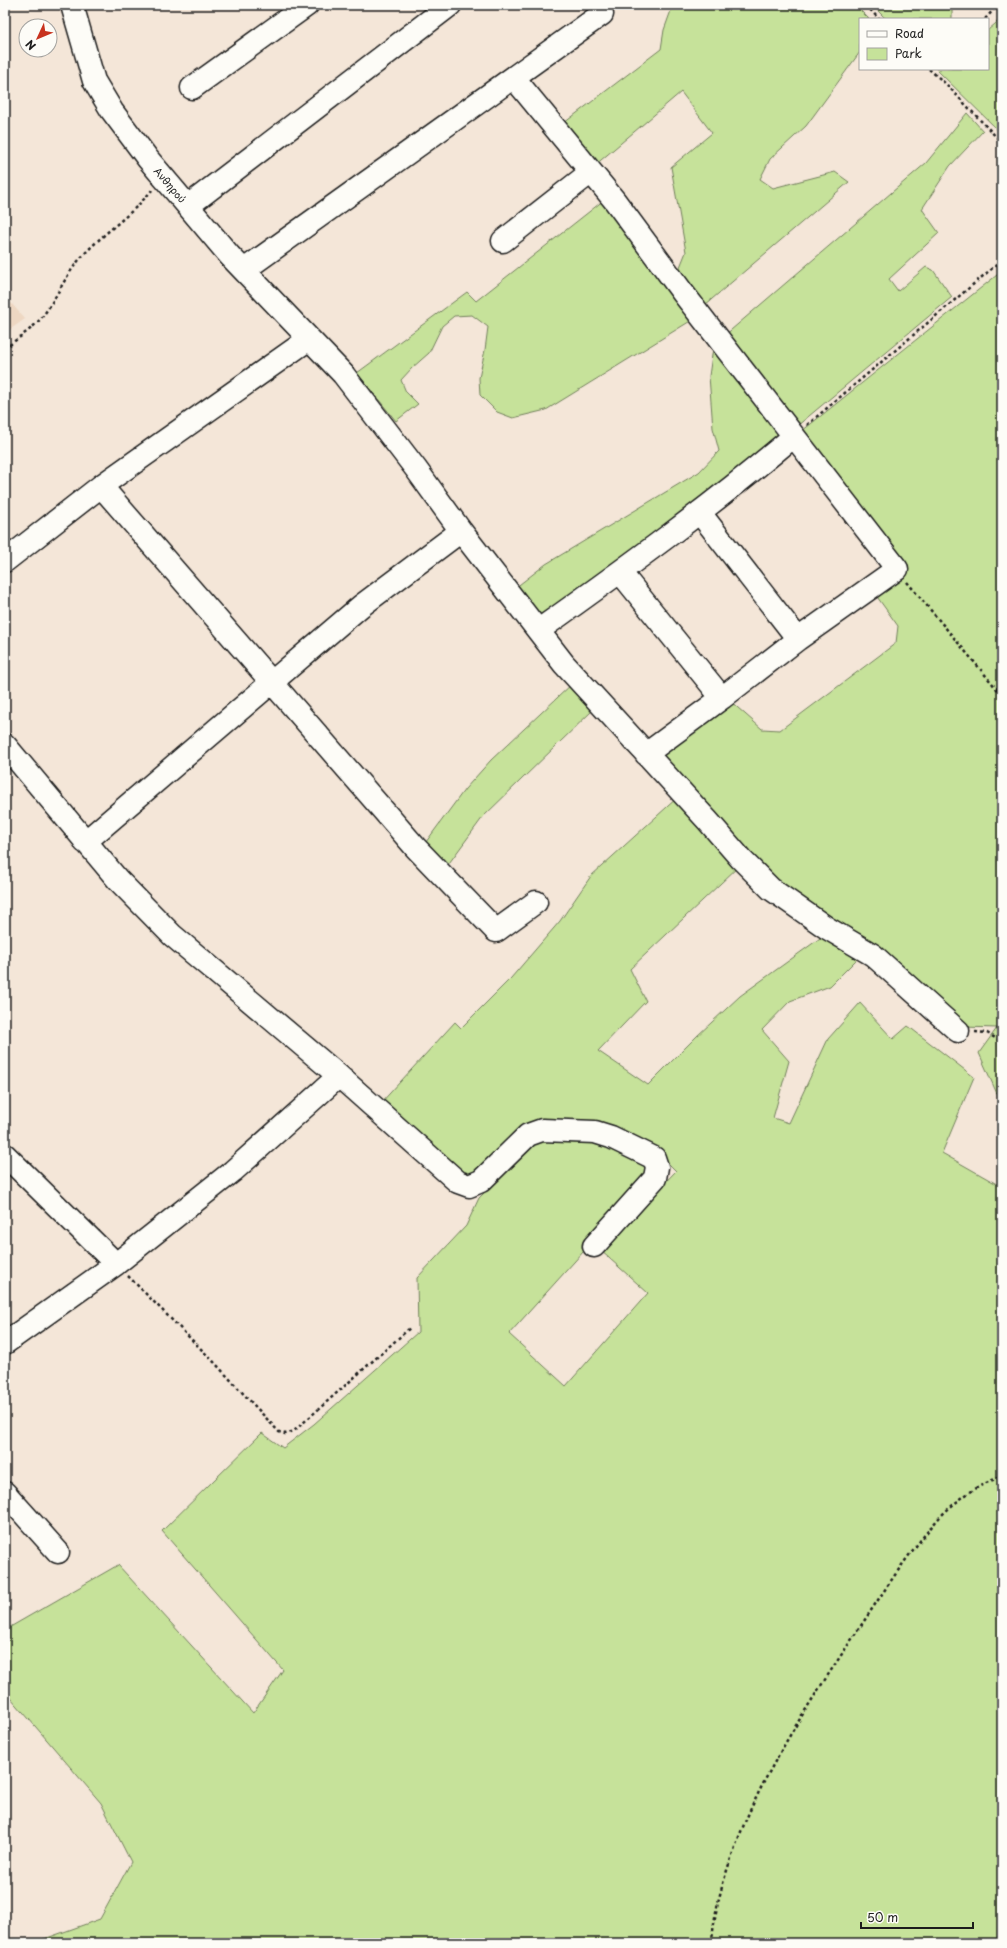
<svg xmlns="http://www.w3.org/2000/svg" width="1007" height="1948" viewBox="0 0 1007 1948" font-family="'Playpen Sans',sans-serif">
<rect width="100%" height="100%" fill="#f4e6d8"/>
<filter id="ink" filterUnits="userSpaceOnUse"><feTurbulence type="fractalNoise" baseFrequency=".025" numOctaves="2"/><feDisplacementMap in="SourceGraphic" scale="8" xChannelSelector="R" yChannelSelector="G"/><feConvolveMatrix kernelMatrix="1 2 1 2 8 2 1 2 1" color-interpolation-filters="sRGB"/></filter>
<g filter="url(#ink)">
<path fill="#eed7c2" d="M5,296l20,23 -20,14z"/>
<path fill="#c6e29a" stroke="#717f5b" d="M673,5h182l14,14h-9v33l-54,74 -36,33 -10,20 13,9 62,-16 14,10 -144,123 -27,-33 8,-20 -15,-85 41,-34 -31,-41 -87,74 -34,-40 101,-77 3,-19z
M872,5h84l-4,4v10h-66z
M1002,18v116l-66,-65h52v-39z
M967,113l16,18 -33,35 -28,43 17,24 -50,46 9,12 28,-24 7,3 19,27 -155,129 -73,-90 202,-173z
M604,200l88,120 -146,90 -33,8 -16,-6 -17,-17 -1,-17 6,-28 3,-23 -16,-12 -18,1 -12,10 -13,27 -17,15 -11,12 5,12 12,12 -22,17 -39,-48 110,-81 9,9z
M1002,271v841l-4,-16 -19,-43 18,-25 -34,-1 -191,-147 -114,-123 71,-57 33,29 18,1 116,-87 2,-17 -23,-32 20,-16 13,-7 -106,-140z
M713,348l72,88 -247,185 -23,-33 31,-24 153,-92 20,-21 -6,-23 -4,-52z
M573,683l22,25 -112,109 -39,53 -21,-24 42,-57 26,-29z
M678,797l61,69 -109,103 16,32 -48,50 50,34 49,-49 43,-40 83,-60 35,22 -28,28 -40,15 -28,29 27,31 -16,57 16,5 39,-84 32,-36 33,36 15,-13 66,51 -32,76 60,34v756h-969l67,-24 31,-57 -30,-59 -96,-112v-61l113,-65 135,148 30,-43 -121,-139 100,-98 21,15 31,-24 104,-92 -1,-54 49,-52 13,-28 56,-56 17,-6h41l55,30 1,13 -140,155 57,52 82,-93 -48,-43 76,-79 -20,-20 -104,-25 -78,64 -95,-85 76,-83 6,6 50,-50 49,-57 31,-45z"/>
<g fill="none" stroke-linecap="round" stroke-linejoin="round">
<defs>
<path id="minor" d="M72,5l22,76 18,30 36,48 82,97 113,118 73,95 45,62 103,133 144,157 33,38 30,30 56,39 46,27 85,76
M514,78l101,123 68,92 214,276 -99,70 -76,59 -76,56
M192,88l115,-83
M188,206l262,-201
M503,241l88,-69
M244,270l358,-256
M101,486l315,362 80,83 40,-29
M700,513l98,126
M5,561l96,-75 208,-147
M620,572l102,126
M539,630c87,-62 174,-125 255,-194
M5,745l113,135 54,55 167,141 119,106 11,4 12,-5 47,-46 14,-5 53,2 16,5 43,21 3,9 -2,11 -61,68
M85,842l276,-236 100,-75
M5,1155l111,109
M5,1343l111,-79 117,-93 106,-95
M5,1493l53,59"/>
</defs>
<use href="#minor" stroke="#1c1c1c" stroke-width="25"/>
<path stroke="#1c1c1c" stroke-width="2.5" stroke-dasharray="3 3" stroke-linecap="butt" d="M866,5l13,14
M985,19l13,-14
M929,69l17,15 56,59
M5,349c12,-11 27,-19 37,-32 14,-18 22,-39 37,-57 22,-26 52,-44 73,-70
M807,425l195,-165
M907,582l95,113
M975,1032l12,1 15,9
M128,1276l86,86 65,70 6,2 9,-3 117,-104
M712,1943c2,-41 20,-91 36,-128 29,-64 67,-121 106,-179 27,-40 53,-82 85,-118 15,-16 42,-36 63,-41"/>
<use href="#minor" stroke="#fdfcf7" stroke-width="22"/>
</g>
</g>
<g text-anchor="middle" stroke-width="4" stroke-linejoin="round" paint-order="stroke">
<g font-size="10" fill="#1c1c1c" stroke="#fdfcf7">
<text transform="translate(170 185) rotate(49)" y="4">Ανθηρού</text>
</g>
</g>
<rect width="1007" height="1948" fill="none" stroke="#fdfcf7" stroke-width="20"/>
<rect x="10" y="10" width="987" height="1928" fill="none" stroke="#1c1c1c" stroke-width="1.5" filter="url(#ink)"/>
<rect x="859" y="18" width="130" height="52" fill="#fdfcf7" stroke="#a3a29f"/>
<rect x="867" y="31" width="20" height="6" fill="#fdfcf7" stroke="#a3a29f"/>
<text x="895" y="38" font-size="12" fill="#1c1c1c">Road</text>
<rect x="867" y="48" width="20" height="12" fill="#c6e29a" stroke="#a3a29f"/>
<text x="895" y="58" font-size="12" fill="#1c1c1c">Park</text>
<g transform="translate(38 38) rotate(226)"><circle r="19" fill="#fdfcf7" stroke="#a3a29f"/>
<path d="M0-3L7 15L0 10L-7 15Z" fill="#c8321e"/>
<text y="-6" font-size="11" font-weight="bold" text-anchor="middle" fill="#1c1c1c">N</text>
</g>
<path d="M861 1922v6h112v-6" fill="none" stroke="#1c1c1c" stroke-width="2"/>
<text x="867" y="1922" font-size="12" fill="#1c1c1c" stroke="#fdfcf7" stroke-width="3" paint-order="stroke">50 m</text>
</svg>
